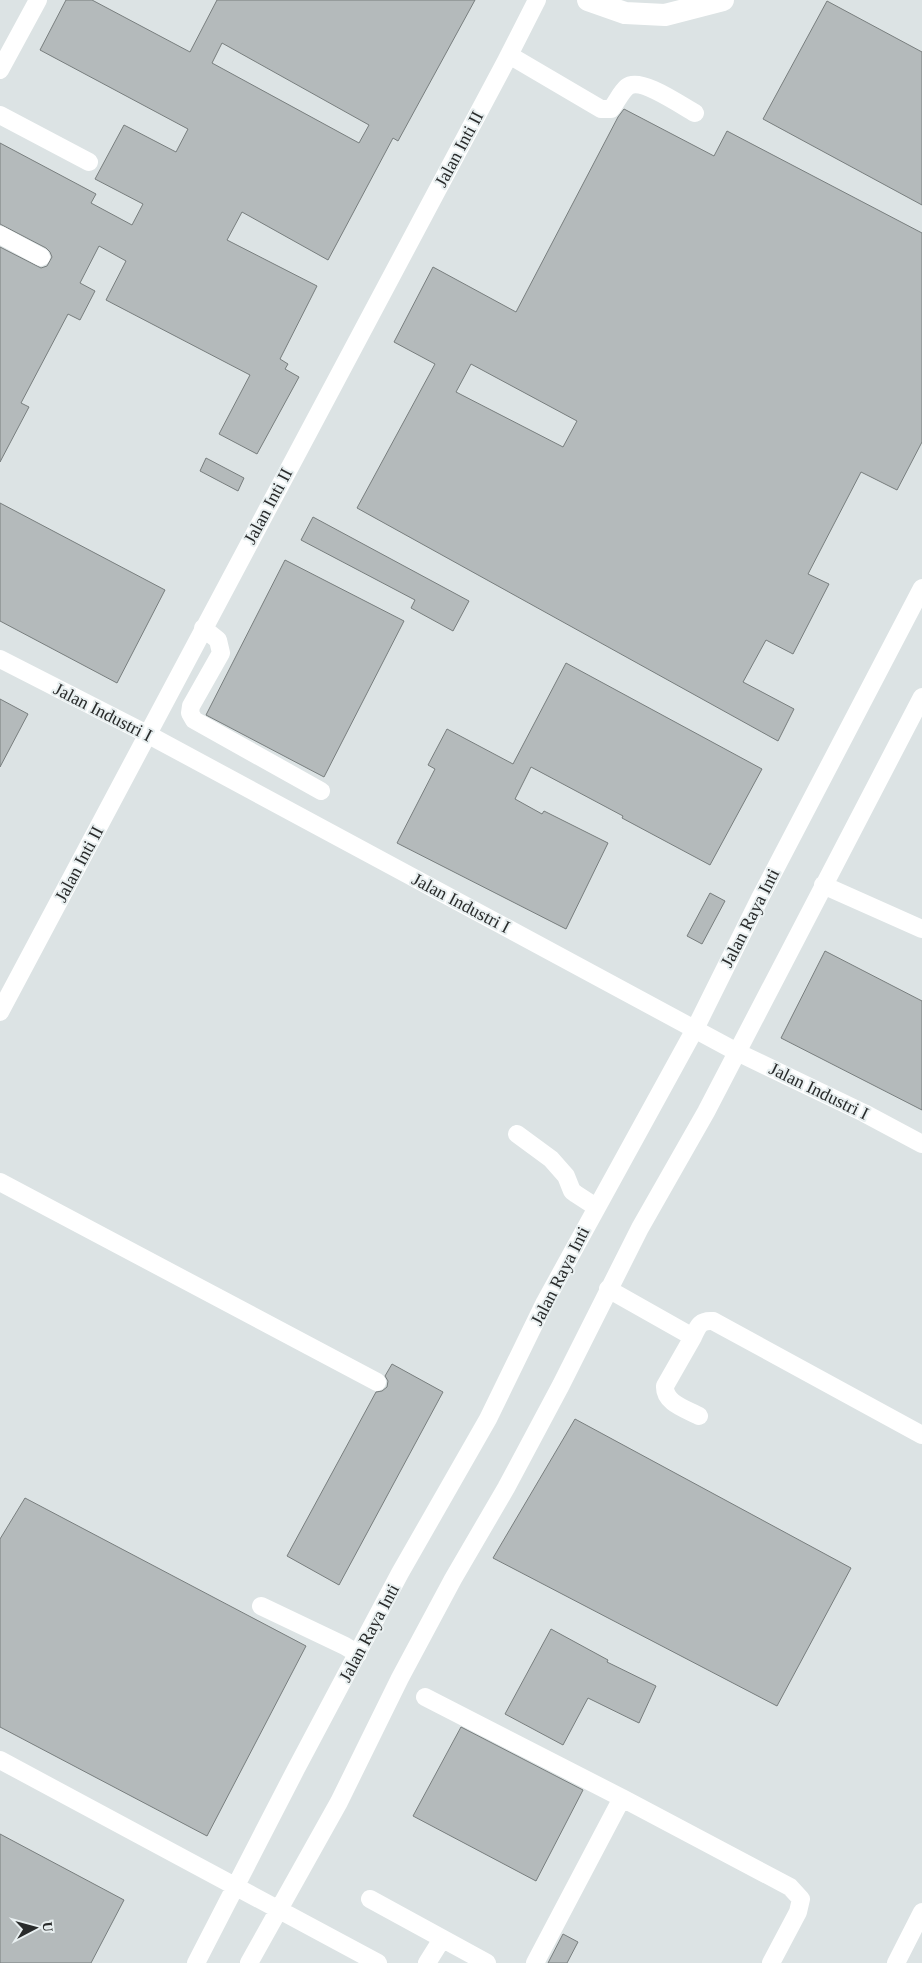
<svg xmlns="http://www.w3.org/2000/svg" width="922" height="1963" viewBox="0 0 922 1963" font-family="Georgia,serif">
<rect width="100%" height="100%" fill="#dce3e4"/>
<path fill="#b4babb" stroke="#787e7e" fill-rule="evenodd" d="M66,0h26l98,52 27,-52h258l-77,141 -5,-3 -65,122 -86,-48 -15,28 90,46 -37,73 8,5 -3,5 14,8 -42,77 -38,-20 31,-59 -144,-75 20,-39 -27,-15 -19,37 15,8 -15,29 -12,-6 -47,89 8,4 -29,55v-215l41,21 6,-2 5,-9 -2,-5 -4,-4 -46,-24v-81l96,51 -5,9 41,22 11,-21 -48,-25 29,-54 52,27 12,-23 -148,-79zM222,43l147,82 -10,18 -147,-80z
M827,1l95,51v153l-159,-86z
M624,109l90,47 13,-25 195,102v209l-25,48 -36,-18 -53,102 21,10 -36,70 -27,-14 -23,42 51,27 -16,32 -421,-233 78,-144 -41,-22 39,-75 83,45 102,-195zM471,364l106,57 -14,26 -107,-55z
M206,458l38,20 -6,13 -38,-20z
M0,503l165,87 -48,93 -117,-62z
M313,517l156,84 -16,30 -42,-23 4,-8 -114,-60z
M285,560l119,61 -80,156 -118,-62z
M566,663l196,106 -52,96 -88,-47 1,-2 -92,-49 -16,32 27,15 2,-3 64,32 -42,86 -169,-86 38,-74 -7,-4 19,-36 66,35z
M0,699l28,15 -28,53z
M710,893l15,8 -23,43 -15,-8z
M825,951l97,50v109l-141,-72z
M392,1364l51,28 -104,193 -52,-29 89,-164 6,-1 5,-4 1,-6 -3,-5z
M575,1419l276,149 -74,138 -284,-148z
M25,1498l281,148 -99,190 -207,-109v-188z
M551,1629l57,31 -1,2 49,24 -17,37 -51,-25 -25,47 -58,-31z
M461,1727l122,63 -47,91 -123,-65z
M0,1834l124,66 -33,63h-91z
M563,1934l15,8 -11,21h-19z"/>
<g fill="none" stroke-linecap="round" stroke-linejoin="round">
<path stroke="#fff" stroke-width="18" d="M509,55l92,54h10c5,-6 10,-17 16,-22 13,-11 55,19 68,26
M0,70l38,-70
M0,115l89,47
M0,235l41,22
M203,628l15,12 3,13 -30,53 -1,7 4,7 127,71
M0,659l147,75 590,318 127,61 58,31
M823,885l99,44
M0,1012l506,-951 31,-61
M517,1134l34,25 15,17 6,15 4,3 20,13
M0,1182l377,200
M608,1289l85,48 -28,49c-1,17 21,23 34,30
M693,1337c5,-11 7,-17 20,-16l209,114
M261,1606l84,40 13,8
M425,1697l197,101 -87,165
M0,1760l378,203
M622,1798l168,89 11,12 -3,13 -27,51
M370,1899l117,64
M196,1963l100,-194 104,-196 88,-154 57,-117 150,-273 65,-131 162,-310
M249,1963l90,-161 61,-124 53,-99 53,-91 55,-103 79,-157 66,-116 216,-415
M427,1963l15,-24
M896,1963l26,-51"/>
<path stroke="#fff" stroke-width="22" d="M588,0l37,13 40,2 58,-15"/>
</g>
<g text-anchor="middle" stroke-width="4" stroke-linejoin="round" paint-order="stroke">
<g font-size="18" fill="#292b2b" stroke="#e9f0f1">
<text transform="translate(459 149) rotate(-62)" y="6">Jalan Inti II</text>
<text transform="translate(268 506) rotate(-62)" y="6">Jalan Inti II</text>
<text transform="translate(103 712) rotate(27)" y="6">Jalan Industri I</text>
<text transform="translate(79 864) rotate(-62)" y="6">Jalan Inti II</text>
<text transform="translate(461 903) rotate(28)" y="6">Jalan Industri I</text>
<text transform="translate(750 918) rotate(-63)" y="6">Jalan Raya Inti</text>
<text transform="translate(819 1091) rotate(26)" y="6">Jalan Industri I</text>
<text transform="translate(560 1276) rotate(-63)" y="6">Jalan Raya Inti</text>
<text transform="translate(369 1633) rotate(-62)" y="6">Jalan Raya Inti</text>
</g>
</g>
<g transform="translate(35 1928) rotate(84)" stroke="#e9f0f1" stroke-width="4" paint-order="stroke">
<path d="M0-4L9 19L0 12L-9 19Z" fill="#292b2b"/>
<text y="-8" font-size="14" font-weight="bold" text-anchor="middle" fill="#292b2b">U</text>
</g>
</svg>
